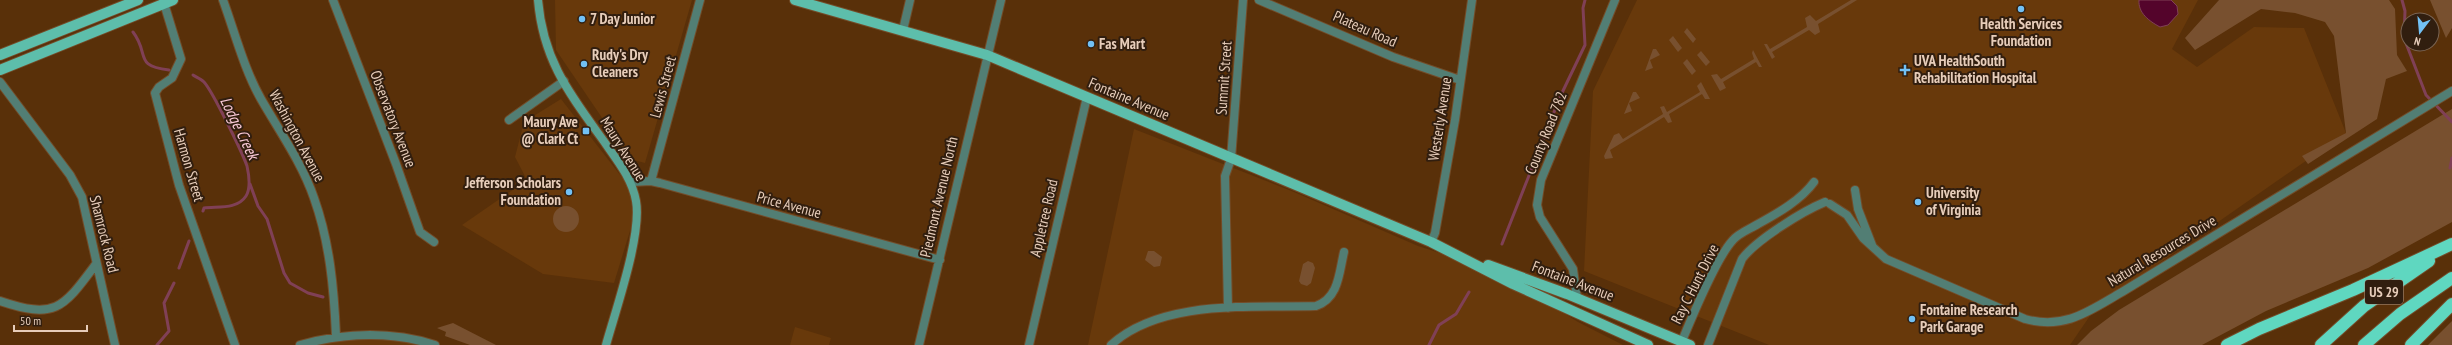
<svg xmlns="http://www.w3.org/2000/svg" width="2452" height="345" viewBox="0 0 2452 345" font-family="'PT Sans Narrow',sans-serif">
<rect width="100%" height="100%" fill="#593009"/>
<path fill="#68390b" d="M555,0h137l-47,163 -15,-4 -74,-109z
M1637,0h561l-26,49 25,18 57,-40 50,1 42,105 -250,174 -26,38h-301l-185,-74 9,-180z
M561,99l67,86 3,14 2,22 -19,62 -71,-9 -81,-49 65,-45 -12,-23 9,-35z
M1134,129l160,63 124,54 81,26 79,50 45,23h-535z
M795,327l36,11 -2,7h-39z
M358,334l80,11h-144z"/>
<path fill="#78502f" d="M1851,0h6l-39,24 2,8 -5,3 -6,-5 -37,22 3,5 -3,2 -8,-15h3l3,5 37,-22 -2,-9 5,-3 6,6z
M2219,0h170l6,9 2,46 10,16 -21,8 -9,40 -69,45 -6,-8 44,-23 -12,-97 -9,-14 -30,-9 -34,-4 -66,41 -10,-12z
M2430,0h22v28l-6,10z
M1687,28l9,11 -3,4 -9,-11z
M1673,36l9,12 -4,4 -9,-12z
M1653,49h3l4,6 -10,5 3,8 -8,3z
M1753,50l9,17h-3l-3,-5 -33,20 3,6 -6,3 -9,-16 6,-1 4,5 33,-20 -2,-6z
M1701,51l9,11 -4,4 -9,-11z
M1687,59l9,12 -4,4 -9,-12z
M1701,82l9,17h-5l-3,-5 -33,20 3,8 -4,1 -4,-6 -54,33 3,8 -8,1 -1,-3 10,-21 5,-2 4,6 40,-25 -3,-7 4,-1 3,6 33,-20 -3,-6z
M1633,92h3l4,6 -11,5 3,8 -8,3z
M2452,109v113l-84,46 -102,43 -64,34h-125l14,-14 28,-21z
M553 219a13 13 0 1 1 26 0a13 13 0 1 1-26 0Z
M1148,251h6l8,6 -2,9 -6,1 -9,-7z
M1308,261l5,2 2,5 -4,15 -4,3 -6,-2 -2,-3 4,-17z
M2452,321v24h-24z
M453,323l43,22h-26l-25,-9 1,-4 -9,-4z"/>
<path fill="#54042b" stroke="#804056" d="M2139,0h32l6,6 1,8 -10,11 -8,2c-11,-6 -22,-14 -21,-27z"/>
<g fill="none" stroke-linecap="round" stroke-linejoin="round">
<path stroke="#804056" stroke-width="3" d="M2402,0l3,11 -1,27 22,57 26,27
M133,32c17,22 0,34 36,38
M193,75c3,2 8,4 11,7 9,10 38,70 43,84 2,9 4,22 -1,30 -9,14 -29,10 -42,12l-1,3
M2450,168l2,-10
M250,184l8,22 9,13 17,54 6,10 18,10 15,4
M1502,244l58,-147 25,-52 -2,-37 2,-8
M179,268l10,-27
M157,345l12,-14 -5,-28 10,-20
M1429,345l10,-20 17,-11 13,-22"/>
<defs>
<path id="street" d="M163,0l18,59 -9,19 -13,9 -4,6 24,92 56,160
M223,0c12,33 21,69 38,99 19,33 41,64 53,99 16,45 20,91 22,138
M333,0l63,164 24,68 14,10
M1259,0l134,57 67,23
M903,30l7,-30
M0,82l70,93 12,22 33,148
M509,120l55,-39
M651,181l49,-181
M631,182l20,-1 9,2 280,77
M1855,190l3,19 14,36
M1830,204l17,11 16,23 23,21 139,60c40,11 64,-8 97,-27l330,-201
M1431,242l4,-9 20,-113 17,-120
M1577,298l-4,-29 -33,-52 -3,-12 4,-25 74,-180
M0,301c56,19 63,7 96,-37
M1228,308l-3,-132 6,-17 12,-159
M300,345c44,-12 91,-14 135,0
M919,345l82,-345
M1029,345l58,-248
M1111,345c50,-46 141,-37 205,-39 23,-8 23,-33 28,-54
M1683,345l-1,-4c10,-24 34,-83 51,-101 6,-7 17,-11 25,-16 20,-11 43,-24 56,-42
M1708,345l34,-86c14,-19 61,-48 83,-57"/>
<path id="secondary" d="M538,0c5,60 31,93 65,140 13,19 29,38 33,61 6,34 -20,108 -30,144"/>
<path id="primary" d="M795,0l192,55 444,187 82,42 135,61
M0,55l138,-55
M0,70l173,-70
M1488,265l79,29 123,51"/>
<path id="highway" d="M2227,345l32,-16 94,-39 99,-46
M2321,345l43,-39 65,-45
M2364,345l36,-31 52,-36
M2411,345l41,-41"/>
</defs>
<use href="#street" stroke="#734c29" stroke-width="10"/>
<use href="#secondary" stroke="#734c29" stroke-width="10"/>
<use href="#primary" stroke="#734c29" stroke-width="12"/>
<use href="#highway" stroke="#734c29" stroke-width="14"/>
<use href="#street" stroke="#527e74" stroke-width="8"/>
<use href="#secondary" stroke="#59a293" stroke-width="8"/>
<use href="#primary" stroke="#5dbeab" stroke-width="10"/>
<use href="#highway" stroke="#5fd7c0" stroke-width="12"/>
</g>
<g fill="#72c1f5" stroke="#311e0f" stroke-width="1.5">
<circle cx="2021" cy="9" r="4"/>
<circle cx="582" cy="19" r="4"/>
<circle cx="1091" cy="44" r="4"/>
<circle cx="584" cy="64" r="4"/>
<path d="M1903 64h4v4h4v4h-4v4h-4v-4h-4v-4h4z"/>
<rect x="582" y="127" width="8" height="8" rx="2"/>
<circle cx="569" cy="192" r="4"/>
<circle cx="1918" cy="202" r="4"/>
<circle cx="1912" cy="319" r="4"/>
</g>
<g text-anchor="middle" stroke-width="4" stroke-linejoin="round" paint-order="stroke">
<rect fill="#311e0f" stroke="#b09887" stroke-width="1" x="2365" y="280" width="38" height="24" rx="3"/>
<g font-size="14" font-weight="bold" fill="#e7cdba">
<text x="2384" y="297">US 29</text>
</g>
<g font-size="15" font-weight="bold" fill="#e7cdba" stroke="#311e0f" text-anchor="start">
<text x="590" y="24">7 Day Junior</text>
<text x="2021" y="29" text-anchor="middle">Health Services<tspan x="2021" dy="17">Foundation</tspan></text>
<text x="1099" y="49">Fas Mart</text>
<text x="592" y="60">Rudy's Dry<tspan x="592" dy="17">Cleaners</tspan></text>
<text x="1914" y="66">UVA HealthSouth<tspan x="1914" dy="17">Rehabilitation Hospital</tspan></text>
<text x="578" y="127" text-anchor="end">Maury Ave<tspan x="578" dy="17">@ Clark Ct</tspan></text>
<text x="561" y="188" text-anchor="end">Jefferson Scholars<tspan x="561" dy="17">Foundation</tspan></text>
<text x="1926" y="198">University<tspan x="1926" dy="17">of Virginia</tspan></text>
<text x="1920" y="315">Fontaine Research<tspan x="1920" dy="17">Park Garage</tspan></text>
</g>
<g font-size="15" fill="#e7cdba" stroke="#311e0f">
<text transform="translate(1365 29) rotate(24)" y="5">Plateau Road</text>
<text transform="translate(1224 78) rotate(-86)" y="5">Summit Street</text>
<text transform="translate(663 87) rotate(-75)" y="5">Lewis Street</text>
<text transform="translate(1129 99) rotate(23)" y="5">Fontaine Avenue</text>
<text transform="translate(393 119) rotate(69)" y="5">Observatory Avenue</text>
<text transform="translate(1440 119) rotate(-81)" y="5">Westerly Avenue</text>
<text transform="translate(1546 133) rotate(-68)" y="5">County Road 782</text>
<text transform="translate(297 136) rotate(62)" y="5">Washington Avenue</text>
<text transform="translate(623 149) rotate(58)" y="5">Maury Avenue</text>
<text transform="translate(189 165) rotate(74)" y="5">Harmon Street</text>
<text transform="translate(939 197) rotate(-77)" y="5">Piedmont Avenue North</text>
<text transform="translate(789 205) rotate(15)" y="5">Price Avenue</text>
<text transform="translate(1044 218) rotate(-77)" y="5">Appletree Road</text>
<text transform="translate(104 234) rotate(76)" y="5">Shamrock Road</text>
<text transform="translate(2162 251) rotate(-31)" y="5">Natural Resources Drive</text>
<text transform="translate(1573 281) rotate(21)" y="5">Fontaine Avenue</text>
<text transform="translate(1695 284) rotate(-63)" y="5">Ray C Hunt Drive</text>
</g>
<g font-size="16" font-style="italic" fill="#facad8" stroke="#311e0f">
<text transform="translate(240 128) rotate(64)" y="6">Lodge Creek</text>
</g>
</g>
<g transform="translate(2420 32) rotate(196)"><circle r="19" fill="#311e0f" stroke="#7a6453"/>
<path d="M0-3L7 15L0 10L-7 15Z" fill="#72c1f5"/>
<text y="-6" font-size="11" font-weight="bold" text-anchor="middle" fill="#e7cdba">N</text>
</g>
<path d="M14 325v6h73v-6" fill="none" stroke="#e7cdba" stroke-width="2"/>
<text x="20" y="325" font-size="12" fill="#e7cdba" stroke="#311e0f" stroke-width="3" paint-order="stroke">50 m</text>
</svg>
